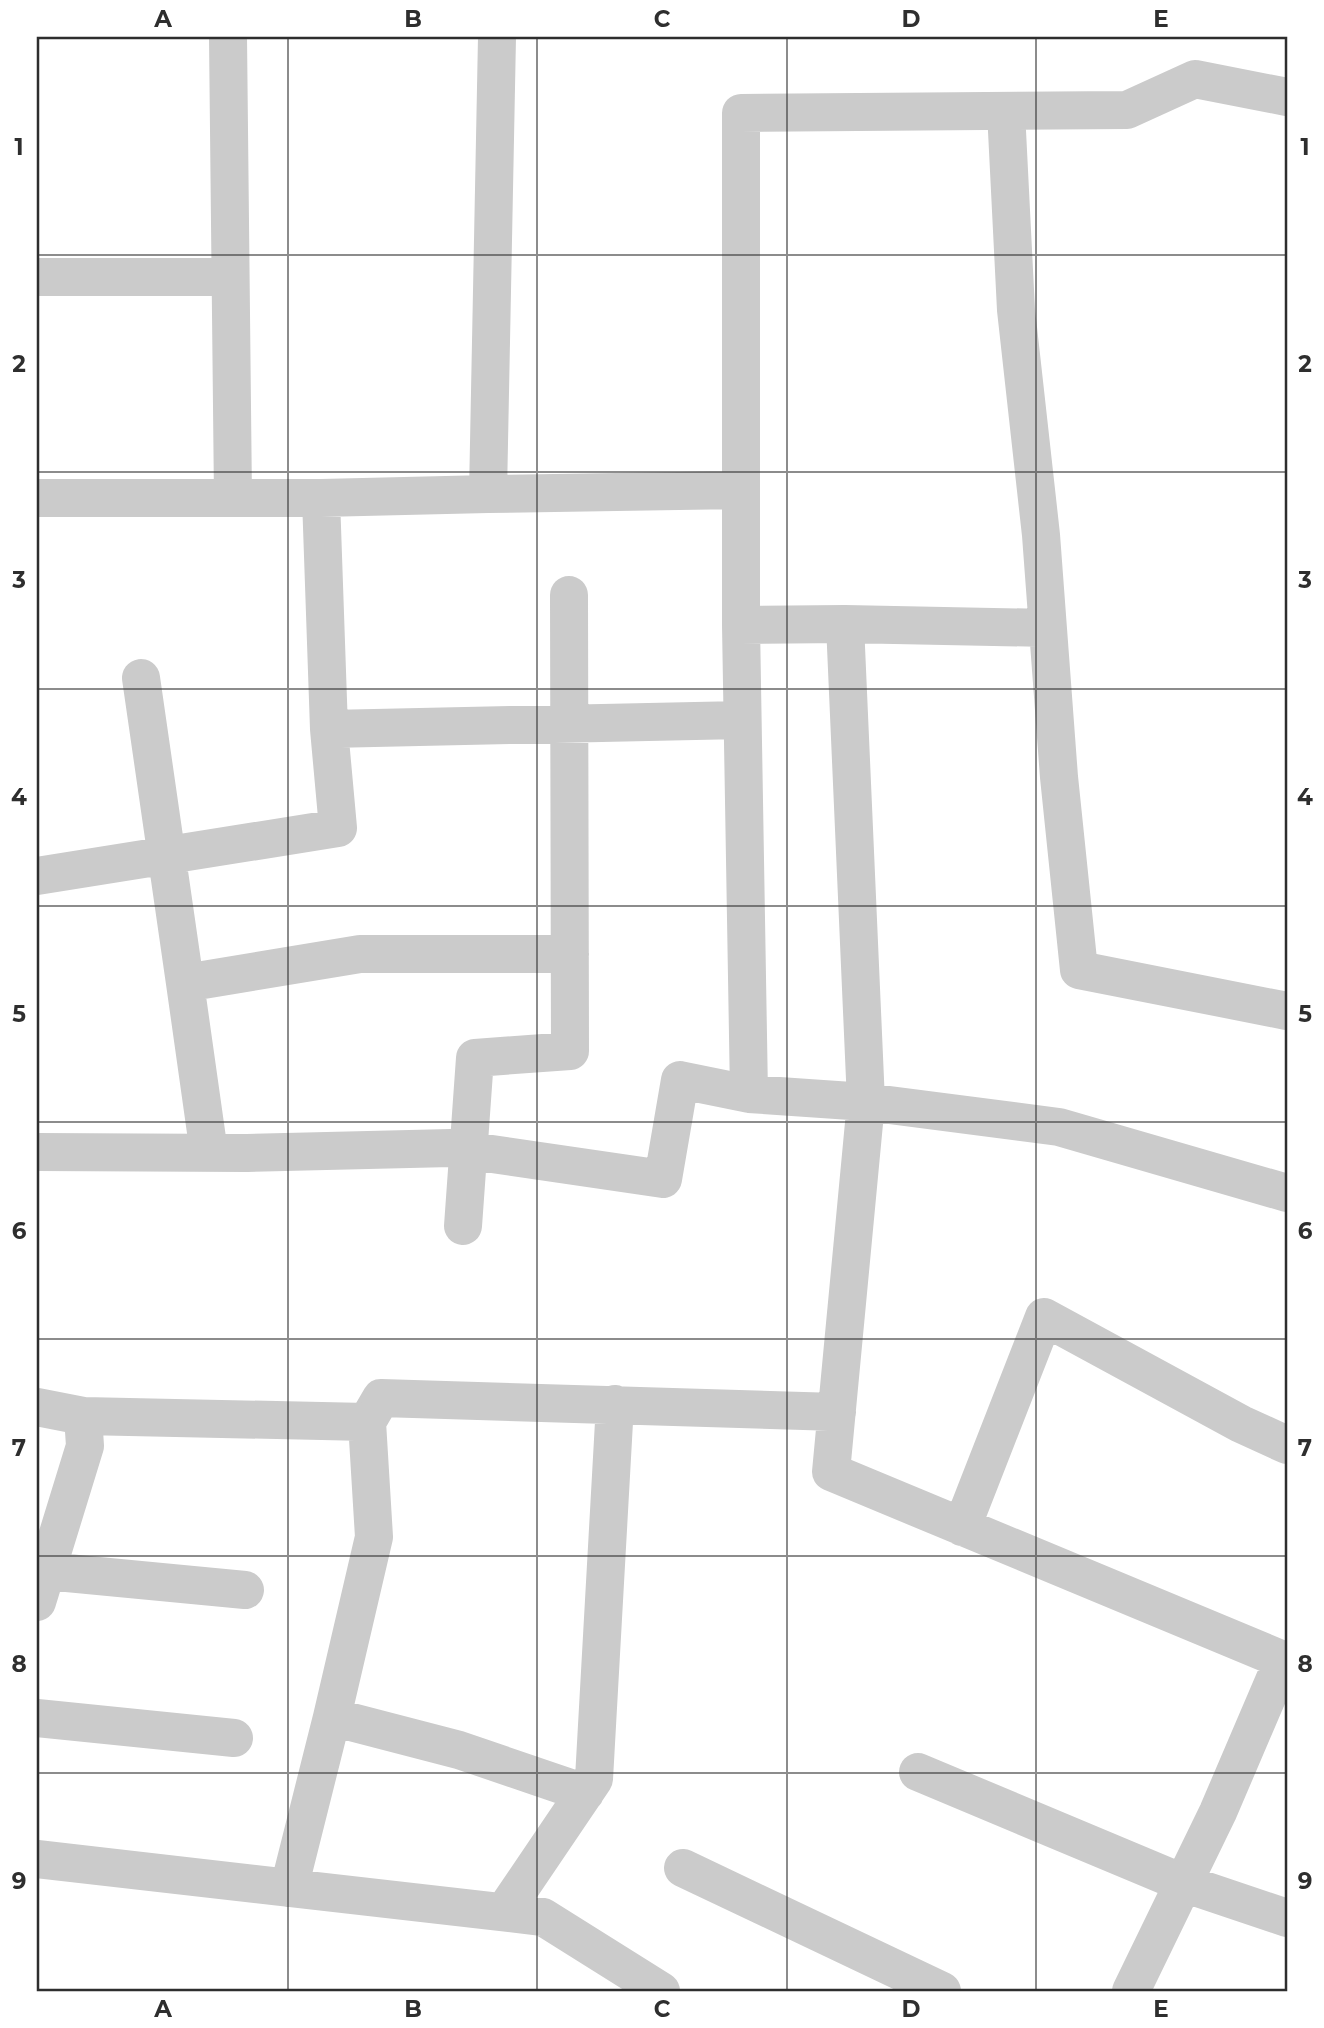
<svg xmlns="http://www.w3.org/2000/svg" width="1324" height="2028" viewBox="0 0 1324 2028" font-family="Montserrat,sans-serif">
<rect width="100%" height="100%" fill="#fff"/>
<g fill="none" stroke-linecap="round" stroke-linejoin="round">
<path stroke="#cbcbcb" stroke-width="38" d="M228,37l5,461
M497,37l-9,457 253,-4
M1006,111l10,199 25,225 18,242 20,193 208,41
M37,277h193
M37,498h284l167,-4
M321,498l8,231 413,-9
M845,624l203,4
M741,625v-512l386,-3 68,-31 92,18
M141,678l44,305
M37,876l301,-48 -9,-99
M37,1152l210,1 204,-5 212,31 17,-99 69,14
M209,1153l-24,-170 175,-29h210
M463,1226l12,-168 95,-7 -1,-456
M37,1407l46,9
M367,1422l14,-24 456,14
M962,1527l82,-210 197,107 46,21
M46,1571l199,19
M37,1602l48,-156 -2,-30 284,6 7,115 -42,180 -43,171
M332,1717l127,33 126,43
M37,1718l197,20
M918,1772l265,111 104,35
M37,1859l506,58 118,74
M683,1868l259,123
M504,1912l90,-133 21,-375
M1131,1991l87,-179 65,-152 -452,-188 35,-370 -21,-478 -104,1 8,469 117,8 193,25 228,66"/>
</g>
<path fill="none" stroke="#2e2e2e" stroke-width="2" stroke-opacity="0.55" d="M288,37v1954M537,37v1954M787,37v1954M1036,37v1954M37,255h1250M37,472h1250M37,689h1250M37,906h1250M37,1122h1250M37,1339h1250M37,1556h1250M37,1773h1250"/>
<rect width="1324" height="2028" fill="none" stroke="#ffffff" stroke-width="77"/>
<rect x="38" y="38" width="1248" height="1952" fill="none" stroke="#2e2e2e" stroke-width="2.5"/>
<g font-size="23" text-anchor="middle" font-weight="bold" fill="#2e2e2e">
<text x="163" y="27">A</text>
<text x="413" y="27">B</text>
<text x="662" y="27">C</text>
<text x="911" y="27">D</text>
<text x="1161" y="27">E</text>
<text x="19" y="155">1</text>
<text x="1305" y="155">1</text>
<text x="19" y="372">2</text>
<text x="1305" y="372">2</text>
<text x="19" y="588">3</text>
<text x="1305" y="588">3</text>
<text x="19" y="805">4</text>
<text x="1305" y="805">4</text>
<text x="19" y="1022">5</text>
<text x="1305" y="1022">5</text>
<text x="19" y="1239">6</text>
<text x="1305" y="1239">6</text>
<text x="19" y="1456">7</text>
<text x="1305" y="1456">7</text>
<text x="19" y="1672">8</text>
<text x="1305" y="1672">8</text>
<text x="19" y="1889">9</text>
<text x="1305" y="1889">9</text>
<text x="163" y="2017">A</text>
<text x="413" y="2017">B</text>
<text x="662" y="2017">C</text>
<text x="911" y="2017">D</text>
<text x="1161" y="2017">E</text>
</g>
</svg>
